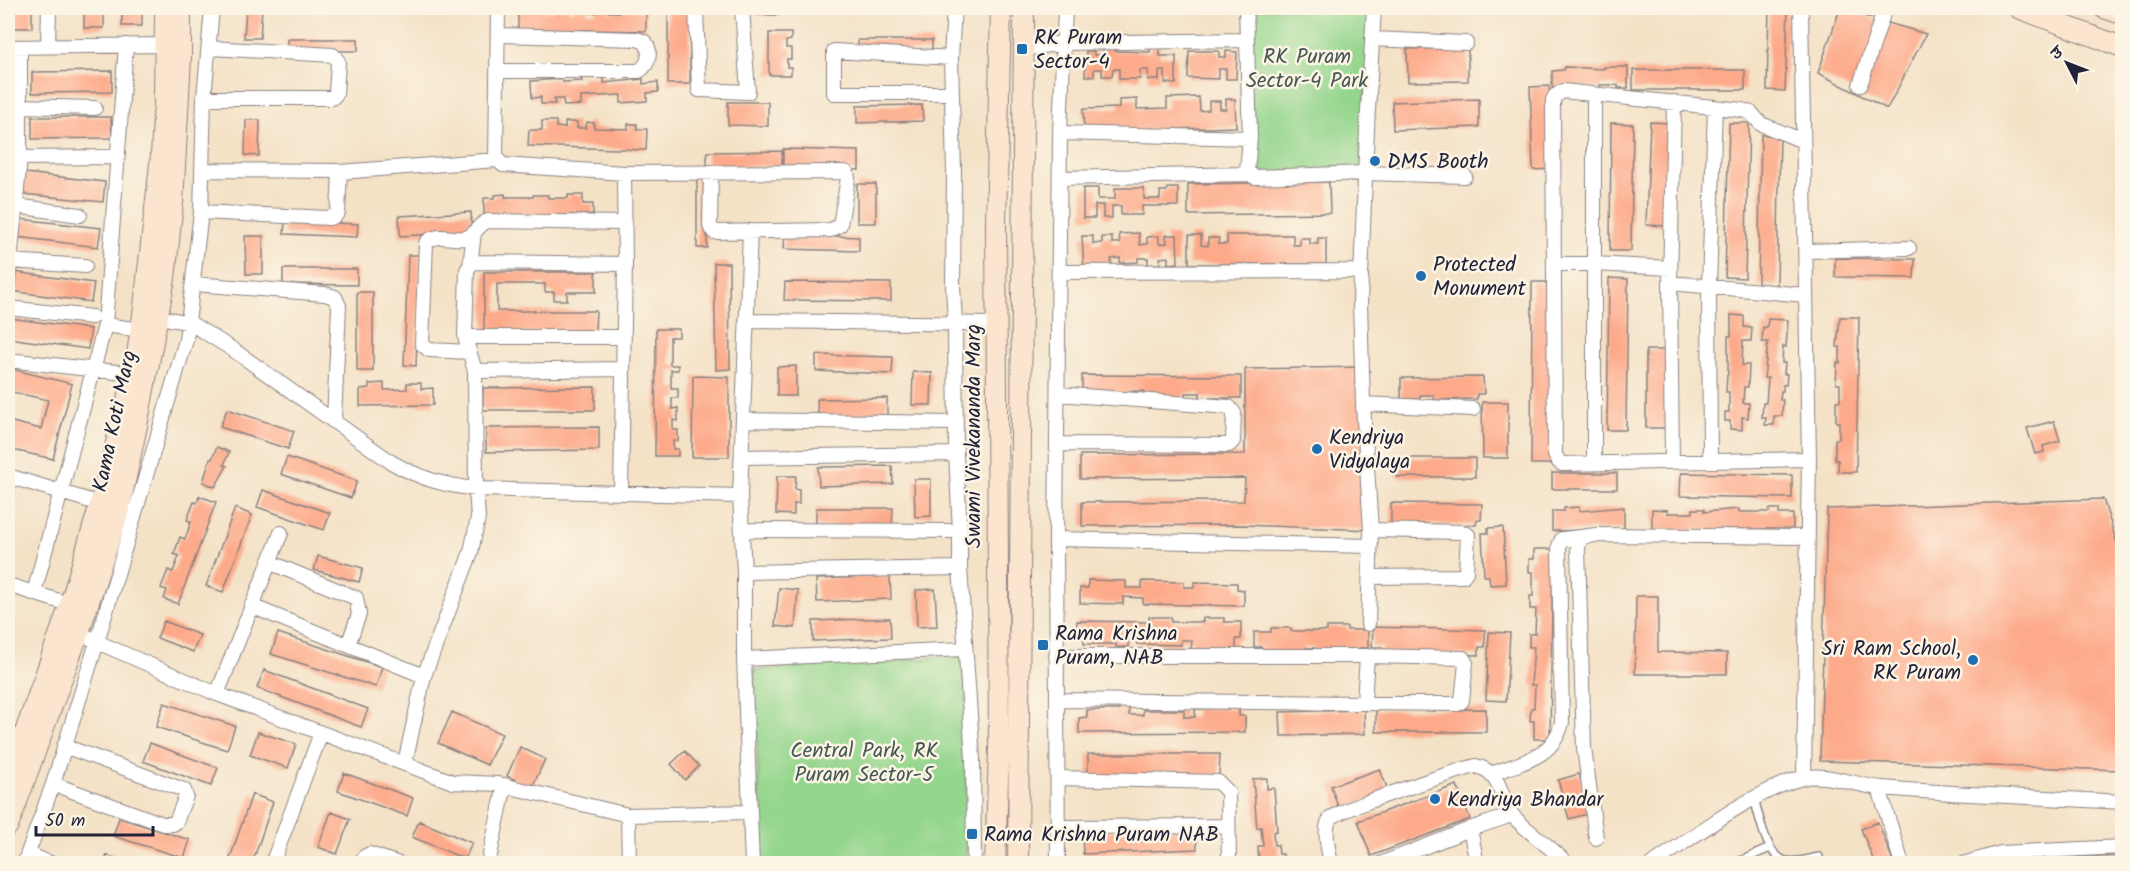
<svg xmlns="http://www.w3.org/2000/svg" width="2130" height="871" viewBox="0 0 2130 871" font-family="Kalam,'Playpen Sans Deva',sans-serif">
<rect width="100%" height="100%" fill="#fcf5e5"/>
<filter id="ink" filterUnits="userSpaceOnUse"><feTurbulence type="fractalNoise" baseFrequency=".0167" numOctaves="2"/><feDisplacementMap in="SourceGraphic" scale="12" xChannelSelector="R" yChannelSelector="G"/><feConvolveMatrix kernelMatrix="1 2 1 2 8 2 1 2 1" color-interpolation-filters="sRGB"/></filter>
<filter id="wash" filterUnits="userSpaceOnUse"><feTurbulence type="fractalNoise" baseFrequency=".008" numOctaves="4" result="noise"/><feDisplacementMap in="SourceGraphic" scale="24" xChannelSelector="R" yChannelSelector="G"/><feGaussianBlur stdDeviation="1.35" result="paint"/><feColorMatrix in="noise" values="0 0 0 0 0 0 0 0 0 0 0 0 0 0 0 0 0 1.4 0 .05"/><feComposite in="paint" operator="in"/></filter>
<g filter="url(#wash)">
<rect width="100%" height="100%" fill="#f4e2c7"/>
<path fill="#94d68d" stroke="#5b7c64" stroke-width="1.5" d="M1246,8h126l-12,165 -111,1z
M963,655l3,39 1,169h-206l-7,-193z"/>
<g id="blocks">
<path fill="#fdaa8a" d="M13,8l19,1v19h-19z
M84,8h20v20h-20z
M122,8h20v18h-20z
M246,8h16l-2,30h-16z
M518,8h5v3h11v-3h11v3l8,1v-4h16v3h5v-3h13v5h9v-5h12v4h11v-4h10v2l17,1v20l-128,-2z
M668,8h22v76h-22z
M756,8h23v7h-23z
M869,8h65v2h-65z
M1769,8h19l-3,83 -18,-1z
M1840,9l86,25 -39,75 -69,-36z
M769,33h22v7l-5,1v7h5v11h-4v8h4v8h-22z
M287,39h71v12h-71z
M858,40h74v11l-74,1z
M1103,46h12v5l35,1v-5h10v9h16v28l-11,-1v-12h-6v9h-11v-10h-8v9h-21v-10h-6l-1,7h-10v-7h-8v7h-9l1,-25h8v4h9z
M1468,48v33l-60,1 -1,-33z
M1189,51h30v6h7v-6l11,1 -1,27h-10v-10h-7v10l-31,-1z
M1565,67l39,2v-2h24v21h-10v-3h-18v3l-39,-3v3h-9v-17l12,-1z
M1633,70h112v20h-112z
M112,71v21l-80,1v-21z
M604,76v7l39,-4v5l15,-2v10l-11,1v8l-26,2v-8l-40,2v8l-17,1 -1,-7h-9l1,5h-14v-7l-9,1 -1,-17 31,-2 1,3 19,-1 -1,-3z
M1549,86l3,83 -19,1 -3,-83z
M1199,97l1,14 9,-1v-9h11v8h6v-10h9l1,28 -152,5 -1,-23 36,-1v-8l18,-1v10l30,-1v-10z
M1479,99v28l-86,3 -1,-28z
M728,102h40v24l-40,-1z
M922,105l1,16 -66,2v-17z
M32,117h79l1,21 -80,1z
M246,120h14l-1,36 -14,-1z
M542,121h14v6l9,1v-6h12v6h9l1,-6 7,1v5l34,1v-5h9v5h10l-1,21 -118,-4 1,-16h13z
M1650,122l21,1 -4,103 -21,-1z
M1611,123l22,1 -2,127h-21z
M1729,123h20l-4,155 -20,-1z
M1761,135h19l-3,150h-19z
M783,149l76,2v19l-76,-1z
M782,151v15l-75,1v-15z
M25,173l80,9 -2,20 -81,-8z
M697,178h10v70h-10z
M1329,182l1,31 -142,2v-31z
M857,184h19v39h-19z
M1083,188h15v11h17v-11h29v11h16v-8h7l1,-3h10v18h-36v9h-21v-9h-9v12h-9v-13h-8v13h-12z
M505,194v3h28v-2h15v3h20v-3h15v9h10v11h-109v-17h11v-3z
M471,212l1,20 -72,4 -1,-20z
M19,219l82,9 -3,19 -81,-10z
M285,221l73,3 -1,13 -73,-3z
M1139,233l1,12 7,-1v-7l12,-1v8l8,-1 -1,-8h11l1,28 -10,1v-7l-8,1v6l-12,1v-7h-10v4l-18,1v-5l-9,1 1,9 -28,2 -2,-34h11v8l9,-1v-6h10v6h8l-1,-9z
M785,234l74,3v14l-75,-2z
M1189,235h12v10l7,1v-8h11l-1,6h9v-9h66v10h7v-7h10v6h8v-6h8v26h-137z
M245,236h18v38h-17z
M408,255h12l-4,111 -12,-1z
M1835,258l80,1 -1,19 -79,-1z
M714,263h15l1,106 -14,1z
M283,269h74v16l-74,-1z
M14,272l80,11 -3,19 -80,-11z
M484,272h112v20h-29v8h-13v-8h-9v-8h-48v27h99l-1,21h-111z
M1609,278l19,1 -2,151h-19z
M785,282l106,1v18l-107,-1z
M1532,282h21l-1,182h-21z
M357,292h16v79h-16z
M1731,315l13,1v11l8,1 -1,13h-8l-1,24h7l-1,22h-4l-1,16h6l-1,15 -6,-1v13l-12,-1v-8h-5v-9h4v-20h-3l1,-18h1v-38h3z
M1840,317h19l-3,155h-18v-12h-3v-21h4v-17h-3v-21h4v-17h-4l1,-21h3v-16h-3z
M9,318l82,11 -3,20 -80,-11z
M1768,319l20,1 -2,27 -3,-1 -1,17h3l-1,11h3l-1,11h-3v6h-2l-1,9h3l-1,16h-8v9h-9l1,-7h-4l1,-15h3l2,-25h-4l4,-36h-6l1,-15 4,1z
M656,329h23v8h-9v28h8v5h-7v18h7v10h-6v11l6,-1v13l-5,-1v10h5v11h-5v8h5v7h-23z
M1646,350h23v78h-23z
M816,355l77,2 -1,17 -76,-3z
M796,366v30h-19v-29z
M1362,367l9,163 -127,-5 -162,1v-24l162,-1 1,-23 -165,1v-24l165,-1v-85z
M12,369l60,15 -19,75 -45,-10v-28l33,8 7,-29 -40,-9z
M913,372l19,1 -1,32h-19z
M1082,375l159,1v22h-41v-5h-15v5h-41v-7h-15v5l-47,-5z
M693,376l36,1v80h-37z
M1483,377l1,17h-7v5l-43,1v-5h-14v4h-19v-21z
M384,383v7l23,-1v-6h14v6l12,-1v17l-73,1v-17l9,-1v-4z
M595,387v23h-112v-22z
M887,398v20l-69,1 -1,-20z
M1482,402h26v56h-25z
M227,409l67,22 -6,18 -68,-22z
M2054,421l6,20 -17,5 1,6 -9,2 -8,-26z
M599,427v23l-113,2v-24z
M217,447l12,5 -5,13 3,1 -12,21 -12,-5 7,-23h2z
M287,457l70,24 -6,17 -70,-24z
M1397,458h78v19h-78z
M892,466l1,18 -74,2 -1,-19z
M1552,473h65v16h-65z
M1681,473l111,2v23l-112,-2z
M777,476h19l-1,13 4,1v14h-5v11l-18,-1z
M914,479h17v37l-16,1z
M263,490l67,23 -6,17 -67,-23z
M199,496l17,6 -38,102 -14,-5 3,-9 -6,-2 7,-18 5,2 6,-16 -5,-2 6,-17 5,2 6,-17 -4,-2 7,-18 3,1z
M2103,499l19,60v211l-302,-9 7,-252z
M1391,503l91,1 -1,16h-4l-1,5 -85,-1z
M1579,507v4l45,-4v22l-72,2v-20h12v-3z
M235,508l17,7 -29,77 -17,-6z
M816,508h77l-1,19 -76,-1z
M1652,509l16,1v3h25v-4h11v3l35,-3v3h30v-3h10v5h14v15l-141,1z
M1503,527l3,57 -16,1 -1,-9h-5l-2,-43h6v-5z
M1534,549h19l-3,190h-16v-18h-4l1,-13h3l1,-23h-4l3,-38h-5v-13h6l1,-25h-6v-13h3v-24h-4v-13h5z
M318,556l45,12 -4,14 -45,-12z
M890,576l1,23 -74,3 -1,-23z
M1088,580l38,1v7h16v-7l42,1v5h10v-5l43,1v6l7,1v16l-101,-2v-6l-20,-1v7l-43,-1v-15h8z
M779,588l19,2 -3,38 -20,-2z
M935,589l2,37 -20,1 -1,-37z
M1636,596h22v56l69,1v21h-92z
M1149,617h22v5h32v-4h21v4h17v17h-5v12h-45l1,-11h-11v5l-44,-1v-4l-9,-1v8h-12v-3h-32v-6h-8l1,-17 72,1z
M890,618l1,20 -78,3v-20z
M164,621l36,14 -7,17 -36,-14z
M1327,627h20v3h21v18h-8v7h-45v-7h-10v6h-44v-7h-7v-15h17v-4h20v3h36z
M1373,627l112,3v17h-6v8l-97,-2v-6h-10z
M1489,632l21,1 -4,68 -20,-1z
M278,633l104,34 -6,20 -105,-33z
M264,670l104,39 -7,18 -104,-39z
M164,703l71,23 -8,24 -71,-23z
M1119,707h10v8h14v-5h41v7h11v-8l44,-1v8h6v16l-166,1v-15l8,-1v-7h32z
M1486,709v23h-110v-22z
M1364,710l1,24 -84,2 -1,-24z
M452,712l50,22 -15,31 -49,-22z
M258,732l38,12 -8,24 -38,-13z
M150,743l68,25 -7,18 -68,-25z
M520,747l25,12 -13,29 -25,-12z
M685,751l14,15 -14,14 -14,-16z
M1088,754h132l-1,22 -131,1z
M1380,769l9,24 -50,17 -8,-24z
M344,773l69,25 -6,18 -69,-25z
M1579,774l11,39 -21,6 -11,-39z
M1267,778v11l7,-1 3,43 -4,1 1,13h4l1,9h4v10h-24l-1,-18h5l-2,-19 -4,1 -4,-49z
M1457,785l13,34 -99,37 -13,-35z
M252,794l21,8 -21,62h-24z
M331,812l19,7 -13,35 -19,-7z
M119,818l71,22 -6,18 -71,-22z
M419,821l53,22 -7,16 -53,-22z
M1878,822l16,42h-19l-14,-35z
M1196,827l1,22 -114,5 -1,-21z
M107,855l22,8v1h-25z
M2122,856v8h-45v-6z"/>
</g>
</g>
<g filter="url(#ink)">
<use href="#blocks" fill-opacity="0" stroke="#8b8281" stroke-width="1.5"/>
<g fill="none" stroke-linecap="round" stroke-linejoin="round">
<defs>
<path id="lane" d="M1754,799c6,17 11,57 32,62 11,2 23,-2 33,-4
M1733,864l37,-16"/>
<path id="street" d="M498,8l-2,150 7,7 121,8 220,-1 3,1 1,5 -8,47 -9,5 -117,2 -4,-6 1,-54
M696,8l3,82 49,2 -6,-84
M954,8l-3,50 3,114 -1,114 2,37 1,131 4,77v37l13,191 1,105
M1246,8l4,130 -3,33 7,6 111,-4 100,3
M1801,8l8,451 -5,319
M1372,39l94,4
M48,46l1,-38
M8,47l157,-2
M1022,49l41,-6 184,-3
M951,58l-117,-7v42h118
M498,71h141c10,-6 13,-20 6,-29l-8,-3 -139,-4
M1860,85l25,-77
M204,98h128l4,-4 2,-33 -5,-6 -123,-7
M19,106l76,2
M1060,133l190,5
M1803,141l-42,-17 -10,-11 -9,-3 -179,-19 -8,5 -2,4 2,355 4,7 3,2 247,-5
M20,158l91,-1
M340,172l157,-12
M1060,178l189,-4
M16,206l64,9
M201,212l128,6 6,-2 3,-4 2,-40 -3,-1 -134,-1
M750,231l-10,265 4,76v87l8,205
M1806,251l103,-3
M10,261l75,5
M1555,264h39l76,4
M470,266l4,-33
M1060,272l301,-1
M8,282l12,-124v-111
M1670,283l136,12
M194,284l131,10 10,3 4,9 -5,115
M8,308l84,9
M150,315l40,8 42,26 159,113c30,17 52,23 85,27l264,7
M746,321l251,3
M105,325l36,5
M465,337h159
M470,352l-41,-2 -7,-6 4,-101c10,-11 26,-3 39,-5 11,-2 12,-14 23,-17l137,2
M8,360l126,14
M475,371l148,-2
M1363,404l110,5
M743,420l212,3
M1057,444l172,1 4,-4 1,-28 -5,-6 -171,-13
M742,457l214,-3
M1672,461l-2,-178 4,-181
M1710,461l-1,-175 6,-179
M1594,463v-369
M8,476l92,28
M621,492l4,-228 -1,-91
M742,530l218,1
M1056,539l315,7
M269,562l87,36 3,16 -11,31
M744,572l216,-4
M1371,577l92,-1 3,-4 2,-37 -6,-3 -91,-2
M8,585l70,22
M34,593l71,-268 21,-280
M251,606l173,70
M1368,624l3,-94 -8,-126 -3,-102 7,-174 7,-120
M79,632l18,10 120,52 236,88 45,2 130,31 121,-3
M1056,656h311l96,2 3,5 -4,38 -4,3 -401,-4
M744,659l220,-10
M217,694l64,-161
M1364,703l3,-47
M405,763l19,-87 47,-124 7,-34 -2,-29 -1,-118 -10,-34 2,-67 5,-7 4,-1 149,2
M1491,774c31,-12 63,-16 71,-52l-3,-176 3,-7 19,-2
M1058,778l160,4 10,10 1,72
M53,784l110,40h10l3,-2 10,-26 -2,-6 -120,-44
M1879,788l23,76
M628,815l1,49
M1058,827l170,-1
M1470,829l7,35
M1596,838l-12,-90 -6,-200 3,-11 15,-2 211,2
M28,854l24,10
M24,864l29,-80 44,-142 89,-302 15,-128 3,-114 8,-90
M272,864l49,-131
M362,864l2,-7 6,-3 29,10
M488,864l17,-79
M1058,864l-2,-325 4,-406 5,-125
M1331,864c-2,-12 -9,-37 0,-46 7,-8 128,-48 145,-52 29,7 22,34 38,51 16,17 37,29 53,47
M1380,864l90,-35 42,-14
M1652,864c45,-29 99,-72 150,-86 25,-6 54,8 80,10 80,7 160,9 240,14
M1963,864l38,-11 121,-6"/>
<path id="secondary" d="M2018,8l104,39
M2104,8l18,6
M8,781l62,-177 30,-100 34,-130 9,-59 18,-160 3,-52 1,-95
M8,826l71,-194 40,-122 19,-89 27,-143 8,-75 8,-146v-49
M995,864l4,-114 -3,-527 5,-215
M1018,864l6,-856"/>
</defs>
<use href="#lane" stroke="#8b8281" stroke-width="10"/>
<use href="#street" stroke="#8b8281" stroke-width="16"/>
<use href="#secondary" stroke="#8b8281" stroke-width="22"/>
<use href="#lane" stroke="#fff" stroke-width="7"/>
<use href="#street" stroke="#fff" stroke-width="14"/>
<use href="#secondary" stroke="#fce5cf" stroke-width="20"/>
</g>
</g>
<g fill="#1f6fb2" stroke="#fcf5e5" stroke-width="2">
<rect x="1016" y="43" width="12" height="12" rx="3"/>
<circle cx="1375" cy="161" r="6"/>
<circle cx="1421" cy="276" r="6"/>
<circle cx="1317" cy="449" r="6"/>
<rect x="1037" y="639" width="12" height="12" rx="3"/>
<circle cx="1973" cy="660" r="6"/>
<circle cx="1435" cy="799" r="6"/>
<rect x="966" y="828" width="12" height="12" rx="3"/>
</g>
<g text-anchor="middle" stroke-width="5" stroke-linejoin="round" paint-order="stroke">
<g font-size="21" fill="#22223b" stroke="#fcf5e5" text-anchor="start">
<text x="1034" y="44">RK Puram<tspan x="1034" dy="24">Sector-4</tspan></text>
<text x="1387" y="168">DMS Booth</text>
<text x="1433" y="271">Protected<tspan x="1433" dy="24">Monument</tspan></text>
<text x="1329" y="444">Kendriya<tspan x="1329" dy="24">Vidyalaya</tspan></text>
<text x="1055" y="640">Rama Krishna<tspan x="1055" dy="24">Puram, NAB</tspan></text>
<text x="1961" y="655" text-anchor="end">Sri Ram School,<tspan x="1961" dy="24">RK Puram</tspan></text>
<text x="1447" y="806">Kendriya Bhandar</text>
<text x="984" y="841">Rama Krishna Puram NAB</text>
</g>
<g font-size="21" fill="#445854" stroke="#fcf5e5">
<text x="1307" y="63">RK Puram<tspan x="1307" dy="24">Sector-4 Park</tspan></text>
<text x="864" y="757">Central Park, RK<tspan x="864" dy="24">Puram Sector-5</tspan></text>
</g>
<g font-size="21" fill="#22223b" stroke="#fcf5e5">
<text transform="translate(114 421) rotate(-78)" y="7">Kama Koti Marg</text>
<text transform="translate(973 436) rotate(-90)" y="7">Swami Vivekananda Marg</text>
</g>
</g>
<rect width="2130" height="871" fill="none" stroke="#fcf5e5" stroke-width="30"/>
<g transform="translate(2067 63) rotate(312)" stroke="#fcf5e5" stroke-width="4.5" paint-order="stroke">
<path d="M0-4.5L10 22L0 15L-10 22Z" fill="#22223b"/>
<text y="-9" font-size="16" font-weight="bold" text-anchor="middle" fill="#22223b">उ</text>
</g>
<path d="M36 826v9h117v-9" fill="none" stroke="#22223b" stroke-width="3"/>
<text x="45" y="826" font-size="18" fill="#22223b" stroke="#fcf5e5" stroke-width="4.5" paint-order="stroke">50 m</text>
</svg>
